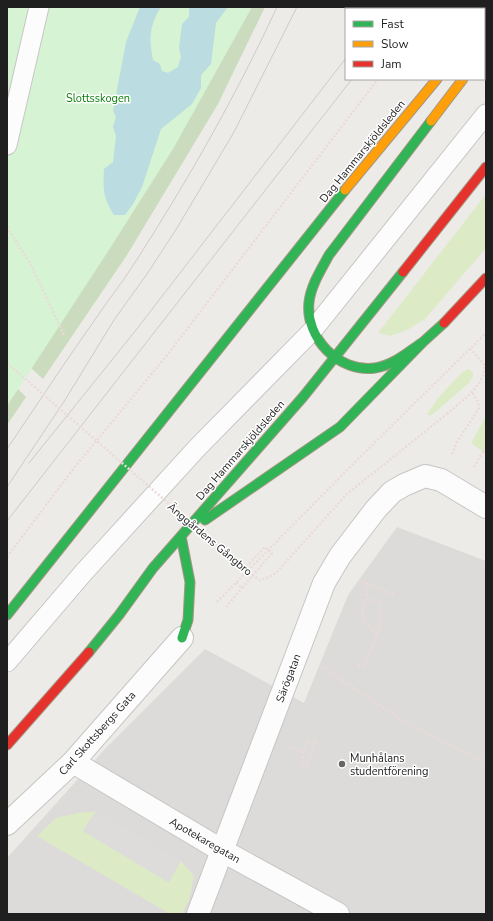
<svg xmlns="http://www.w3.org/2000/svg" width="493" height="921" viewBox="0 0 493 921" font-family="'Nunito Sans',sans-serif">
<rect width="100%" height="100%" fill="#edebe8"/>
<path fill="#dcdbd9" d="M397,527l89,34v353h-479v-56l97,-108 101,-101 99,54 44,-108z"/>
<path fill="#dceac6" d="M486,194v54l-61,71 -18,11 -17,6 -12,-3z
M468,369l5,3v4l-5,8 -35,30 -2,1h-4c4,-10 32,-42 41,-46z
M486,416v38l-15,-11z
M96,811l-13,20 86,51 12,-21 13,15 -5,24 -7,14h-12l-133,-78 19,-18 22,-5z"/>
<path fill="#cadcbd" d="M228,7h37l-47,97 -91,151 -84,124 -36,-33v-160z
M7,378l19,19 -19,28z"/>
<path fill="#d6f3d3" d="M7,7h245l-79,142 -66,104 -100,153z"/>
<path fill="#dddcdb" d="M96,811l85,50 -13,21 -85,-51z"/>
<path fill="#bbdce1" d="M140,7h21c-12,19 -12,32 -8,53l7,4 2,7 6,2 10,-6 3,-10 -2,-9 3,-24 7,-7v-9l-1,-1h40l-12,16 -5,41 -10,11v13l-9,16 -31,25 -19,58 -9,17 -8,11h-11c-11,-18 -11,-25 -10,-46l9,-7 3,-26 -3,-9 3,-10 -3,-6 13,-69z"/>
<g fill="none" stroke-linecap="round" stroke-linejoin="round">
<defs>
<path id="lane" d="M7,145l32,-138
M7,662l77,-90 113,-124 115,-117 174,-217"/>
<path id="street" d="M73,762l148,88 117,64
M7,824l66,-62 109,-124
M198,914l126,-331 16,-27 36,-47 16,-17 12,-7 21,-9 16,4 45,27"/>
<path id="fast" d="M484,33l2,-5
M423,342c-15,10 -29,23 -48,26 -36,5 -70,-30 -66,-66 2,-17 12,-32 20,-47l102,-134
M205,520l135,-93 83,-85 21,-19
M181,536l9,46 -2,38 -6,18
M7,615l338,-425
M89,652l30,-37 34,-47 150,-171 100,-125"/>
<path id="slow" d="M431,121l32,-42
M345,190l92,-111"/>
<path id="jam" d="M403,272l83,-105
M444,323l42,-45
M7,745l82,-93"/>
</defs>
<use href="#lane" stroke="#c6c5c4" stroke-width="21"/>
<use href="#street" stroke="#c6c5c4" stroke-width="24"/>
<use href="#fast" stroke="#a49784" stroke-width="11"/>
<use href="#slow" stroke="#a49784" stroke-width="11"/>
<use href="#jam" stroke="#a49784" stroke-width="11"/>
<path stroke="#eadada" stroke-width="2.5" stroke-dasharray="2 2" stroke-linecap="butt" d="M436,9l2,-2
M7,227l24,38 33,70
M447,414c14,-13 36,-26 38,-48l-14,-17
M452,454l5,-12 22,-34 -1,-6 -6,-10
M474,467l12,-20
M7,557l67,-89 94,-114 210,-275
M359,579l11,6 25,10
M365,582l2,17
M236,583l6,5 30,-35 -7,-6 -21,22
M217,602l139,-141 130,-128
M226,607l16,-19
M358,665h5l2,-2c9,-20 19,-39 14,-62l-12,-2c-9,16 -2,25 10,35
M322,667l77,51 42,23 45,21
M309,740l7,1 -10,25 -4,-3c0,-8 2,-18 7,-23z
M291,747l12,5"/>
<use href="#lane" stroke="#fcfcfc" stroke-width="19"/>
<use href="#street" stroke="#fcfcfc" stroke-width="22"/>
<use href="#fast" stroke="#30b455" stroke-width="9"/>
<use href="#slow" stroke="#ff9f0a" stroke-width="9"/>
<use href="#jam" stroke="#e5322d" stroke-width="9"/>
<path stroke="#cbcbca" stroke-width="1" d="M387,9l2,-2
M410,9l2,-2
M7,449c31,-46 62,-93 94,-138 11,-16 23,-31 33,-47 53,-82 102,-168 143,-257
M29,463l107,-133 210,-272
M7,487l58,-87 49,-80 33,-46 30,-46 57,-96 63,-125
M7,521l345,-442"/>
<path stroke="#eadada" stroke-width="2.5" stroke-dasharray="2 2" stroke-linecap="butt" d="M7,363l237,206 16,11 7,-2 9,-5 71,-79 100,-80"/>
</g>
<circle fill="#676665" stroke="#fff" stroke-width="1.5" cx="342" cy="764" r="4"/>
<g text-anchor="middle" stroke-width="3" stroke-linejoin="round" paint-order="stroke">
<g font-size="11" fill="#0b7f0b" stroke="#fff">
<text x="98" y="102">Slottsskogen</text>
</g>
<g font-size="11" fill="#1f1f1f" stroke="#fff">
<text transform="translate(362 151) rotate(-51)" y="4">Dag Hammarskjöldsleden</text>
<text transform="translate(240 450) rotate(-49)" y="4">Dag Hammarskjöldsleden</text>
<text transform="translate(210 539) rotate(40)" y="4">Änggårdens Gångbro</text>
<text transform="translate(288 678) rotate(-69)" y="4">Särögatan</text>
<text transform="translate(97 733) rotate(-48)" y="4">Carl Skottsbergs Gata</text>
<text transform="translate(205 840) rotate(30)" y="4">Apotekaregatan</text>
</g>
<g font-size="11" fill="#1f1f1f" stroke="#fff" text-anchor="start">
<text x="350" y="762">Munhålans<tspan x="350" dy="13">studentförening</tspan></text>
</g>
</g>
<rect width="493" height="921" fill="none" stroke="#1f1f1f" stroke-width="16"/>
<rect x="345" y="8" width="140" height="72" fill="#ffffff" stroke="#a5a5a5"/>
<rect x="353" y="21" width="20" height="6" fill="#30b455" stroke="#a5a5a5"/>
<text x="381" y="28" font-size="12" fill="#1f1f1f">Fast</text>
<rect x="353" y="41" width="20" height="6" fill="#ff9f0a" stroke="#a5a5a5"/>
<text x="381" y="48" font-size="12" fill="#1f1f1f">Slow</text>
<rect x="353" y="61" width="20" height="6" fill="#e5322d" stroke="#a5a5a5"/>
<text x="381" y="68" font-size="12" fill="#1f1f1f">Jam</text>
</svg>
